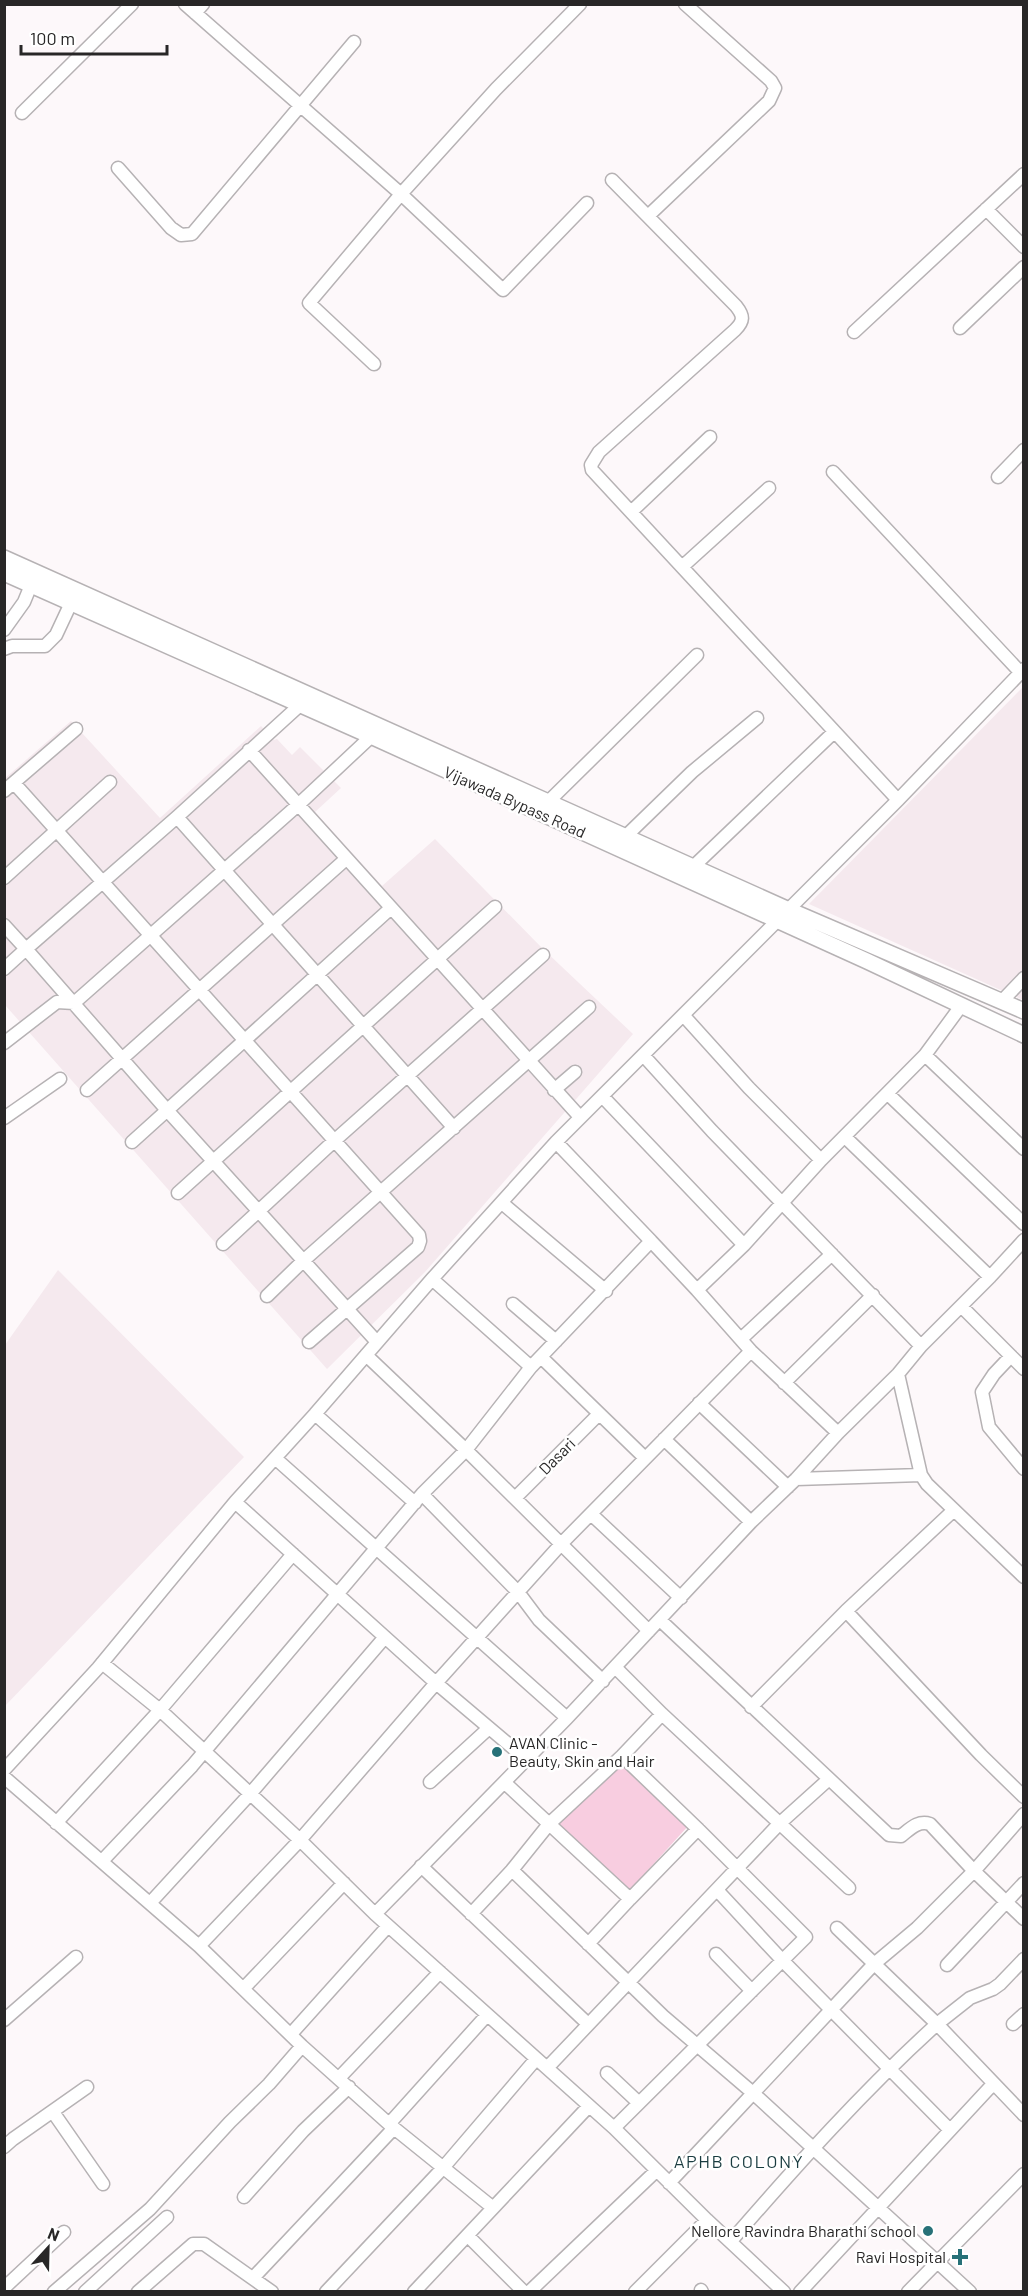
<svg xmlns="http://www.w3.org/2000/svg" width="1028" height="2296" viewBox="0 0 1028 2296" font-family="Barlow,sans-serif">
<rect width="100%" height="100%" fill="#fdf8fa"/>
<path fill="#f5e9ee" d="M1023,687v313l-214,-96z
M71,721l89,97 101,-92 13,14 3,-1 15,16 8,-8 41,41 -26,24 67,74 53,-47 107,109 91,86 -208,238 -98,97 -322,-364 -1,-226z
M58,1270l186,187 -239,249v-361z"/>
<path fill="#f8cde0" d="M623,1761l66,64 -60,66 -72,-68z"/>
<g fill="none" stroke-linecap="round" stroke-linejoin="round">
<defs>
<path id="minor" d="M185,4l216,190 95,-105 84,-85
M195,13l8,-9
M22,113l110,-109
M118,168l53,60 10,7 11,-1 162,-192
M612,180l124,126c8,10 8,15 -1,24l-136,122 -8,13 1,5 306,330
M986,209l38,38
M648,216l121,-115 6,-13 -4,-7 -86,-77
M960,328l64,-61
M854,332l170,-158
M374,364l-65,-61 92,-109 102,96 84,-87
M833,472l187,200
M998,477l26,-27
M632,511l78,-74
M683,566l86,-78
M4,630l20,-28 7,-17
M4,649l8,-3h33l11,-11 15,-32
M300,705l-123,112 -151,132 140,160 211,233
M249,750l331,367
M14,783l405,452 1,6 -2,6 -109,95
M4,791l72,-62
M549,801l148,-146
M177,817l277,311
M626,836l66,-64 65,-54
M694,866l140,-134
M4,878l106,-96
M4,925l22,24 -22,20
M1002,1001l22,-23
M684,1016l65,72 72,72
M4,1043l53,-41 17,1 224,-198 79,-74
M643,1055l69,76 209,215
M925,1055l99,94
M87,1090l259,-231
M554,1090l21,-18
M888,1094l136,130
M602,1096l142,149
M4,1118l56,-39
M845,1137l145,140
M132,1142l259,-234
M556,1142l95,99
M178,1193l317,-286
M502,1203l104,88
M223,1244l111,-103 209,-186
M432,1279l99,88
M267,1296l36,-35 286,-254
M513,1304l43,37
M961,1306l63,63
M741,1339l91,-85
M366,1355l100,95 183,181
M1011,1356l-17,18 -12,18 7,35 35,42
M541,1357l104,101
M898,1374l23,101 6,9 97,93
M784,1383l89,-88
M699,1403l89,84
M315,1414l100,89
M838,1433l-87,-82 -54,-61 47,-45 77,-85 104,-105 36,-49
M664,1439l87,83
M275,1458l292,260
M796,1479l125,-4
M422,1494l96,98 21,28 64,61
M515,1498l84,-84
M235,1502l201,181 90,76
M591,1514l90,84
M846,1611l135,144 43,42
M660,1620l229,215 12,1c9,-7 17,-16 29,-12l44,47 50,48
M102,1663l58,47 140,130 75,74 239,214 93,92 77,72
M615,1667l47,47 187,174
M751,1707l95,-96 108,-101
M4,1770l94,-102 137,-166 80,-88 117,-135 124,-137 342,-342 126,-131
M4,1777l195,169 103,100 87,78 103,83
M430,1782l59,-54
M505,1783l125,116 68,-70
M56,1823l104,-113 133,-156
M102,1861l90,-95 230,-272 44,-44 65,-83 120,-126 46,49
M421,1866l167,158
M512,1870l37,-46 73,-68 40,-42
M717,1890l65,70 168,170
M151,1902l99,-108 135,-157
M375,1914l192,-196 184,-196 45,-43 42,-46 60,-59 23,-28 69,-69 34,-37
M471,1914l41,-44 151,146 90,77 217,199
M837,1928l100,96 33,-26 23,-9 7,-5 24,-25
M588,1944l42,-45
M199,1946l101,-106 136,-157 126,-140 189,-192
M716,1954l36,37
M947,1965l77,-82
M244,1988l100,-105
M4,2020l72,-63
M1013,2024l11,-10
M291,2034l97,-108
M547,2068l232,-244 50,-45
M607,2073l32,30
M339,2078l101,-106
M53,2112l50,72
M389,2124l98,-109
M614,2128l192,-191 -108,-108 -76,-73
M4,2147l9,-8 74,-52
M669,2183l205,-219 43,-36 57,-57 50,-57
M244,2197l59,-66 46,-44
M468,2236l56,56
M731,2241c66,-76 132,-150 206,-217l87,91
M253,2278l141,-150
M4,2288l60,-56
M701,2290l1,2
M54,2292l96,-83 80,-87 39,-38 33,-38
M85,2292l82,-75
M138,2292l55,-48h11l68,48
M326,2292l116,-123 94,-110
M414,2292l175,-186
M529,2292l127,-121
M635,2292l72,-72
M800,2292l193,-208
M908,2292l116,-118"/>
<path id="major" d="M4,558l785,352 235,101
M4,573l369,164 494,224 157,74"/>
</defs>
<use href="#minor" stroke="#b6b2b4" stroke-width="15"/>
<use href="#major" stroke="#b6b2b4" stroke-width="18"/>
<use href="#minor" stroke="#fff" stroke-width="12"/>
<use href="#major" stroke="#fff" stroke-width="15"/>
</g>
<g fill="#277178" stroke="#fff" stroke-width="2">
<circle cx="497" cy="1752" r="6"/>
<circle cx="928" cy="2231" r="6"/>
<path d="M957 2248h6v6h6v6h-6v6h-6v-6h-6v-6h6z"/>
</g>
<g text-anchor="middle" stroke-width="5" stroke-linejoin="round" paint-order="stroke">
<g font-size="16" fill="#282727" stroke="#fff">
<text transform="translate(515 802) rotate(24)" y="6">Vijawada Bypass Road</text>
<text transform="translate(557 1456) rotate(-45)" y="6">Dasari</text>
</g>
<g font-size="16" fill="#282727" stroke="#fff" text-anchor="end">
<text x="509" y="1749" text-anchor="start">AVAN Clinic -<tspan x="509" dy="18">Beauty, Skin and Hair</tspan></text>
<text x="916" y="2237">Nellore Ravindra Bharathi school</text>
<text x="946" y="2263">Ravi Hospital</text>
</g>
<g font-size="18" letter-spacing="1.5" fill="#1a3c40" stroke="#fff">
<text x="739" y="2168">APHB COLONY</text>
</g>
</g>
<rect width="1028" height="2296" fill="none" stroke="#282727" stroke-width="12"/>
<g transform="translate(48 2248) rotate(22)" stroke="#ffffff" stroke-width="4.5" paint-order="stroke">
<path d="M0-4.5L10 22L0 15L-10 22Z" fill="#282727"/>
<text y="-9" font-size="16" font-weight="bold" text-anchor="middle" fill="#282727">N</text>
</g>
<path d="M21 45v9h146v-9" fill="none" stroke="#282727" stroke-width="3"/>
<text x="30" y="45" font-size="18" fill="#282727" stroke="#ffffff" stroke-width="4.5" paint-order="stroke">100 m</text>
</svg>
